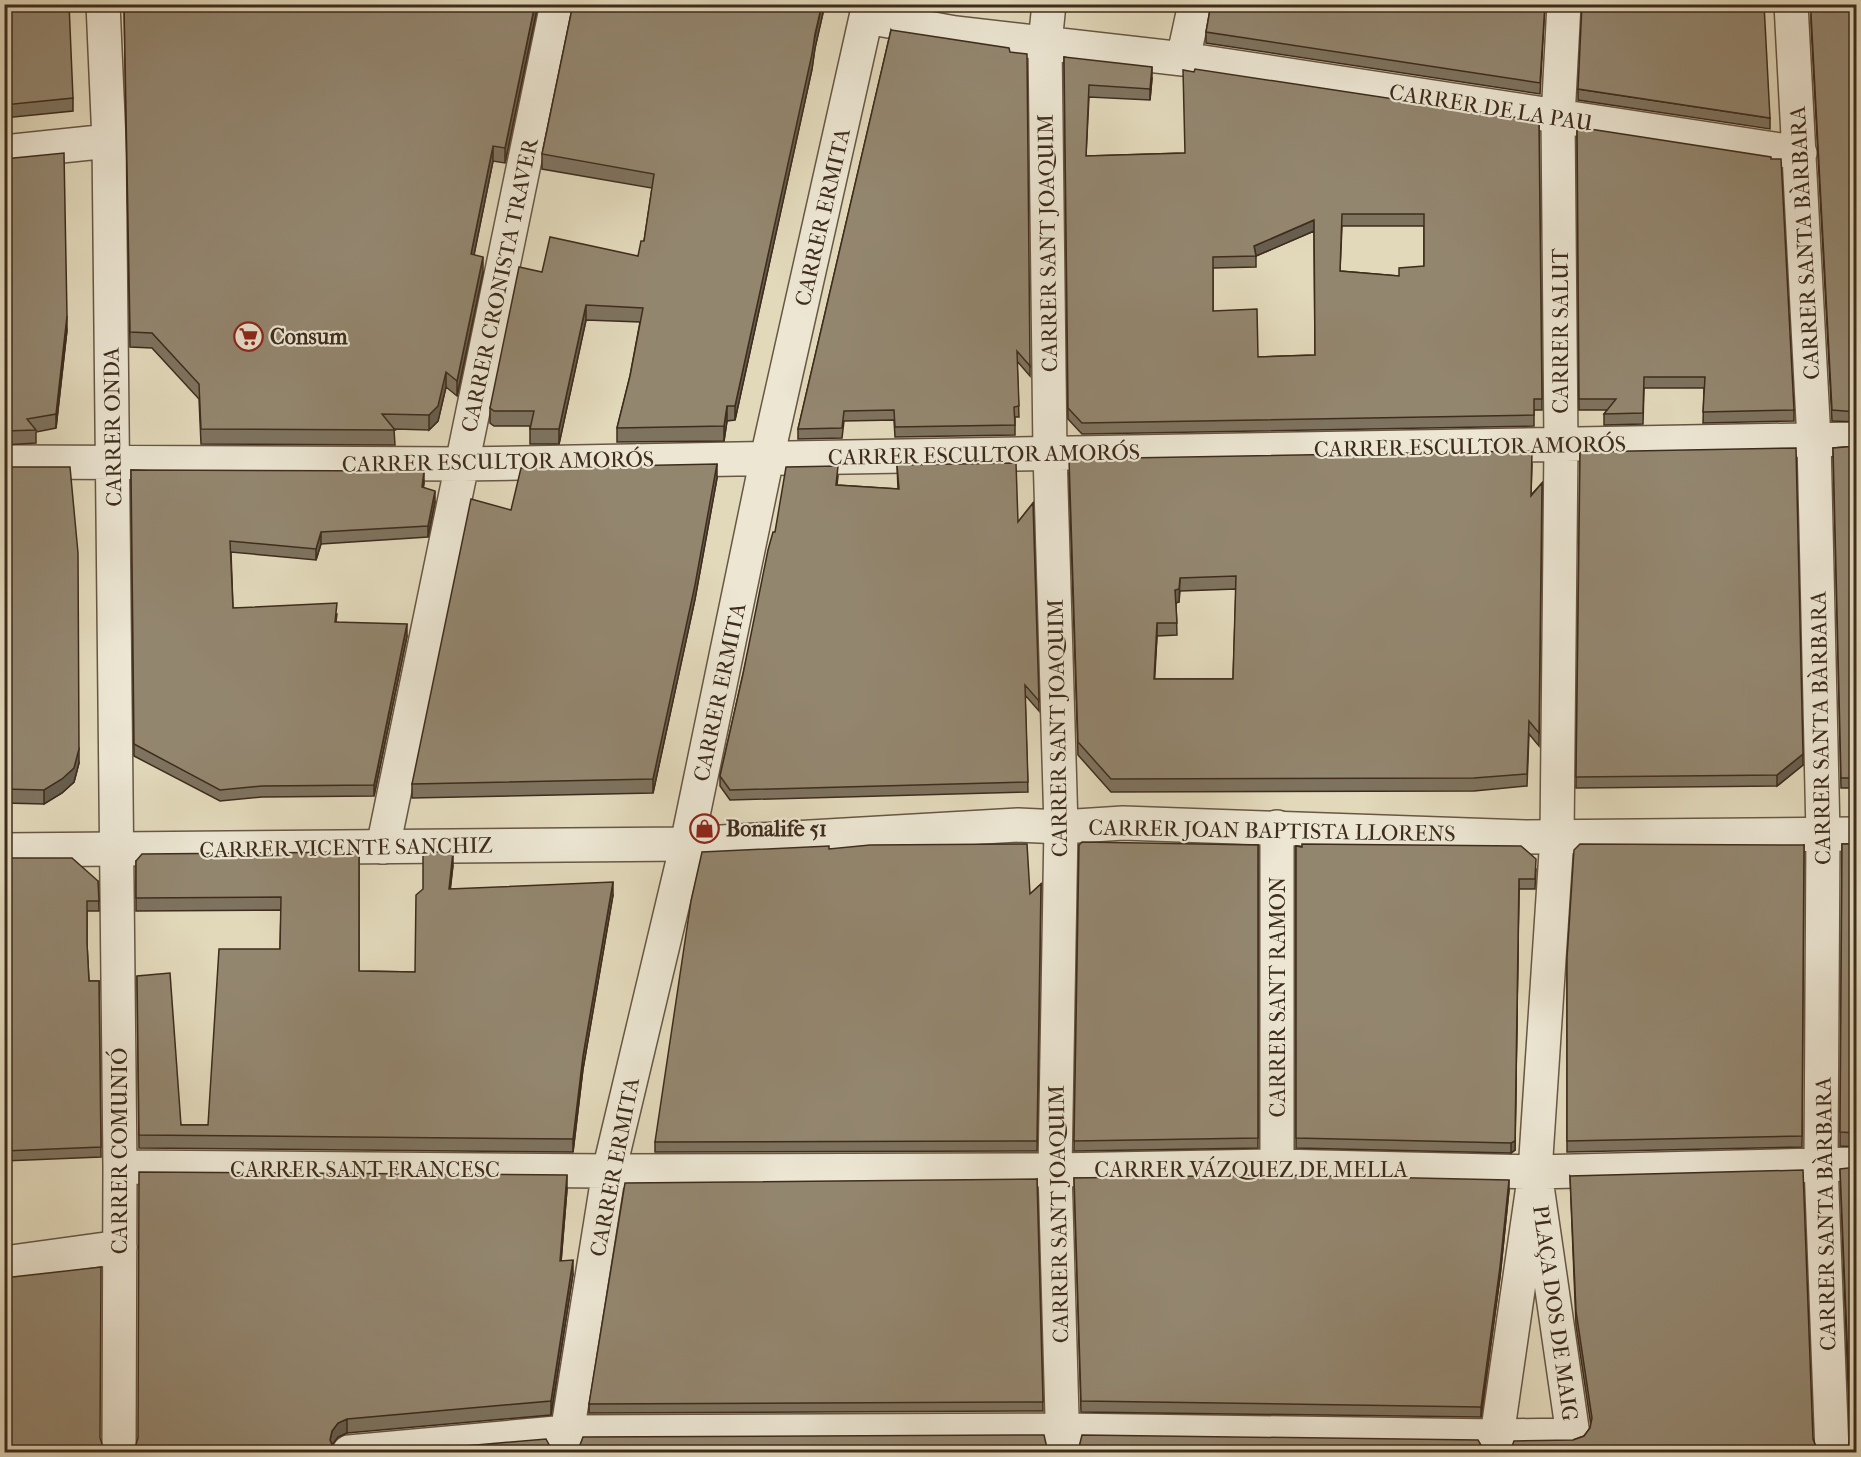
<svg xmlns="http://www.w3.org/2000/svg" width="1861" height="1457" viewBox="0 0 1861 1457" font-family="'IM FELL French Canon',serif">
<rect width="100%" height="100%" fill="#e2d9bb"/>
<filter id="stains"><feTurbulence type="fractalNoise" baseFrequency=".00333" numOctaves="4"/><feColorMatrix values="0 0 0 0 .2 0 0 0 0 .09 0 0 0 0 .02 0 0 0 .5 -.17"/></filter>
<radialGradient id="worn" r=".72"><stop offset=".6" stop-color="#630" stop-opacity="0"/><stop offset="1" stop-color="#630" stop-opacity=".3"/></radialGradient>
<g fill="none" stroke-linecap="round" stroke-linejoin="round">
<defs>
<path id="minor" d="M103,4l6,137 11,1026 -1,285
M1049,4l-4,39 5,410 11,374 -6,343 8,282
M1791,4l23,436 9,394 -2,330 11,288
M867,17l88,16 228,26 617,94
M1183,59l12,-55
M4,152l105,-11
M4,462l458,2 1394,-25
M383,847l174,-843
M1277,1166v-339
M120,1167l489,4 446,-1 222,-4 258,6 321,-8
M1535,1172l38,263 -76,1 38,-264 22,-335 4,-393 -3,-326 6,-114
M4,1263l116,-16
M349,1452l218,-20 495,-2 435,6 -1,16
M564,1452l45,-281 78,-327 80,-386 102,-454"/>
<path id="tertiary" d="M4,850l683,-6 331,-19 43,2 62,-4 403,14 330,-3"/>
</defs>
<use href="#minor" stroke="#675744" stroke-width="36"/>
<use href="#tertiary" stroke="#675744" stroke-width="36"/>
<use href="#minor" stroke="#ece6d3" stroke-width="33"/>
<use href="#tertiary" stroke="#ece6d3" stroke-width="33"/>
</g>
<path fill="#7e735f" stroke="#3e2c1d" stroke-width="1.5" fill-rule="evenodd" d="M4,4l69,94v13l-69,7z
M124,4h414l-33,159 -12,-2 -19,94 9,17 -26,124 -11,-9 -8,34 -9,9 -35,-1 1,16 -194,-1 -2,-45 -47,-51 -22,-1z
M573,4h252l-10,44 -3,21 -77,351 -8,1 -3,20 -107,1v-14l13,-52 10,-54 -54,-2 -27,124h-29v-18h-36l-4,-3v-15l52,-136 96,-16 6,-15 8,-53 -110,-19v-15z
M1211,4h334l-5,90 -334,-51v-11z
M1857,4v418l-25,-1 -21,-397v-10z
M891,30l139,336v10l-13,-15 2,56h-4v18l-120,2 -1,-17 -50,1 -2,17 -44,1v-10z
M1064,57l88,21 -2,22 -61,-3 -3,59 99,-3 354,-32 3,289h-8v16l-452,8 -14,-15zM1342,226h82v40l-25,10 -59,-5zM1314,231l1,124 -57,2 -45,-46v-43l43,-1v-11z
M1578,89l192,29v11l-192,-29z
M1577,127l217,283v11l-91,2 1,-35h-60l-1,36 -39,1v-11l3,-4h-28z
M4,159l63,171 -11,98 -20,4v11l-32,2z
M1857,446v342h-16l-8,-340z
M1580,452l223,313 -26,21 -201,2z
M1532,464l-1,31 11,-12 -3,263 -10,-12 -2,52 -53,5 -363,1 -33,-37 -9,-283zM1236,589l-3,90h-79l3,-43 20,-1 -1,-32 3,-1 1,-11z
M897,465l121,57 15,-19 6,208 -14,-16 3,97 -298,8 -10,-14v-10l55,-244 63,-56 -1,9 61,4z
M4,467l75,296 -5,19 -12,11 -18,11 -40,-1z
M131,470l293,13 -1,5 12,14 -7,35 -107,7 -5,16 -85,-8 2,56 104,6 -1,8 71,14 -33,160 -112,1 -42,4 -86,-45z
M717,478l-22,121 -42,194 -241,5v-14l99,-274z
M1842,844h15v303l-17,-1z
M1079,845h179v303l-184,3z
M1804,845l-2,302 -235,5v-194z
M1296,846l240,23 -1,20h-16l-4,261 -4,3 -215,-5z
M829,849l201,45 11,-10 -4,267 -382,1v-10z
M359,852v119l56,1 38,-107 -3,24 163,6 -30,174 -10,83 -434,-4 -2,-172 44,149h27l72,-176 1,-39 -145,1v-50z
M4,858l94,23 1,30h-12v33l2,37h10l2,176 -97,4z
M1840,1169l17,283 -9,-5 2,-8z
M1570,1176l243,263 3,8 -243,-7 11,-4 6,-8 1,-2 -15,-101z
M1074,1178l435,12 -9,87 -19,140 -400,-5z
M1037,1179l6,232 -454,2v-9z
M567,1189l-6,72 12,13 -22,141 -204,18 -9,4 -6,7 2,5 -204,3z"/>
<path fill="#675e4e" stroke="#3e2c1d" stroke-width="1.5" d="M535,4h3l-33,159v-15z
M822,4h3l-10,44 -3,21 -77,351v-14z
M1152,67v11l-2,22v-11z
M493,146v15l-22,108v-15z
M1314,220v11l-58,25 -2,-10z
M483,257v15l-26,124v-15z
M586,305v15l-27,124v-15z
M67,316v14l-11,98v-14z
M446,372v15l-8,34 -9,9v-15z
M727,406v15l-3,20v-15z
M717,464v14l-22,121 -42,194v-14z
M424,471v12l-2,15v-11z
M435,491v11l-7,35v-11z
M321,532v12l-5,16v-11z
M1180,578l-1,24 -4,1v-13z
M1157,623v13l-3,56v-13z
M407,624v12l-33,160v-11z
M79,749v14l-5,19 -12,11 -18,11v-14z
M1803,754v11l-26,21v-11z
M453,852v13l-4,37v-13z
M1519,879l-4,271 -4,3v-10z
M613,882v13l-30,174 -10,83v-13l10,-83z
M567,1175v14l-7,86v-14z
M1509,1180v10l-9,87 -19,140v-10z
M573,1260v14l-22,141v-14z
M347,1419v14l-9,4 -6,8 -2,-5 2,-9 6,-8z"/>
<path fill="#93866f" stroke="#3e2c1d" stroke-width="1.5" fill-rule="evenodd" d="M4,4h65l4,94 -69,7z
M124,4h411l-30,144 -12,-2 -22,108 12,3 -26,124 -11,-9 -8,34 -9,9 -47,-1 13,16 -194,-1 -2,-45 -47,-51 -22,-1z
M573,4h249l-7,30 -3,20 -77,352h-8l-3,20 -107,2 13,-52 13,-68 -57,-3 -27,124h-29l4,-18h-40l-4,-3 29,-141 23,5 8,-35 88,19 3,-15h3l10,-67 -112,-20z
M1211,4h334l-5,79 -334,-51z
M1582,4h182l6,114 -192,-29z
M1812,4h45v408l-25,-2 -21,-396z
M891,30l118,18 1,4 17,2 3,312 -13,-15 2,55 -5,1 1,18 -120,2 -1,-17 -50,1 -2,17 -44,1z
M1064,57l88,10 -2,22 -61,-4 -3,71 99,-3 -2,-83 11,2 1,-3 344,52 3,278h-8v16l-452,8 -14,-15zM1342,214h82v52l-25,2v8l-59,-5zM1314,220l1,135 -57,2 -1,-48 -44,2v-54l43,-1 -2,-10z
M1577,127l194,30v2h10l13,251 -91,2 2,-35h-61l-1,36 -39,1 12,-15h-37z
M64,153l3,163 -11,98 -29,5 9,11 -32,1v-272z
M1857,446v332h-16l-8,-330z
M1796,448l7,306 -26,21 -201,2 4,-325z
M1532,451l-1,45 11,-13 -3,250 -10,-12 -2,53 -53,4 -363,1 -33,-37 -9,-283zM1236,576l-3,103h-79l3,-56h20l-2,-33 4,-1 1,-11z
M1016,463l2,59 15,-19 6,198 -14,-16 3,97 -298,8 -10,-14 23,-102 25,-124 5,-18h2l11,-65 52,-1 -2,19 63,4 -2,-24z
M717,464l-22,121 -42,194 -241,5 59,-285 40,11 10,-42z
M4,467h66l8,86 1,196 -5,19 -12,11 -18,11 -40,-1z
M131,470l293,1 -2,16 13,4 -7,35 -107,6 -5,17 -86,-8 3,67 104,-5 -2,19 72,2 -33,161 -112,1 -42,4 -86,-46z
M1082,842l176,3v293l-184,3 5,-296z
M1027,844l3,50 11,-10 -4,257 -382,1 36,-241 11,-49 127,-6v3l41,-4z
M1302,844l219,2 15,13 -1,20h-16l-4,262 -4,2 -215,-5v-292l6,1z
M1580,844l224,1 -2,291 -235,5v-183l7,-108z
M1842,844h15v289l-17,-1z
M359,852v119l56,1 1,-77 7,-6v-37h30l-4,37 164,-7 -30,174 -10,83 -434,-4 -2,-159 33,-3 11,152h27l11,-176h61l1,-52 -145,1v-37l6,-7z
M4,858h68l26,23 1,20h-12v42l2,38h10l2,166 -97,4z
M1857,1167v285h-14l5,-5 3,-10 -11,-268z
M1803,1170l10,269 3,8 5,5h-314l4,-3 3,-8 59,-1 11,-4 6,-8 2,-10 -16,-107 -6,-135z
M139,1172l428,3 -7,86 13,-1 -22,141 -204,18 -9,4 -6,8 -2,9 4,9 4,3h-208l5,-4 3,-10z
M1277,1175l232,5 -9,87 -19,140 -400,-6 -7,-223z
M1037,1179l6,223 -454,2 36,-221z
M101,1267l-1,171 3,9 5,5h-104v-174z
M1044,1435l3,13 5,4h-477l3,-2 5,-13z
M1082,1435l396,5 7,12h-411l5,-5z
M546,1439l7,13h-157z"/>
<defs>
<symbol id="supermarket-ring" viewBox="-11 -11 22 22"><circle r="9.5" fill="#ece6d3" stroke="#8f2418" stroke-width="1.5"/><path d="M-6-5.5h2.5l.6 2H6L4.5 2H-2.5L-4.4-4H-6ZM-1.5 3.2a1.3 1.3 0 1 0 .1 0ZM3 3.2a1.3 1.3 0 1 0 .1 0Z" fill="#8f2418"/></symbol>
<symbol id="shop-ring" viewBox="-11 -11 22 22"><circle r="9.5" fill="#ece6d3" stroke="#8f2418" stroke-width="1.5"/><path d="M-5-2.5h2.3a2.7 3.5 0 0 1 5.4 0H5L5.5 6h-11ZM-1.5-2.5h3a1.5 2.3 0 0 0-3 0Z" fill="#8f2418"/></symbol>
</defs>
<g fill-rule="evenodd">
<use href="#supermarket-ring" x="232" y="320" width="33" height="33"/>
<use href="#shop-ring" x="688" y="812" width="33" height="33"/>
</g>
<g text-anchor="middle" stroke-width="4.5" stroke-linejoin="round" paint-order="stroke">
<g font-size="22" fill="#3e2c1d" stroke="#ece6d3">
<text transform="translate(1491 107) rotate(9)" y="8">CARRER DE LA PAU</text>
<text transform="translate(822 217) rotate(-77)" y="8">CARRER ERMITA</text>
<text transform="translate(1047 243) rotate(-91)" y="8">CARRER SANT JOAQUIM</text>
<text transform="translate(1804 243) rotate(-93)" y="8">CARRER SANTA BÀRBARA</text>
<text transform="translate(499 285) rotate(-78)" y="8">CARRER CRONISTA TRAVER</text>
<text transform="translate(1560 331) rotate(-90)" y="8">CARRER SALUT</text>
<text transform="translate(112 427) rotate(-91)" y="8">CARRER ONDA</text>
<text transform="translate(1470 446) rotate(-1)" y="8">CARRER ESCULTOR AMORÓS</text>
<text transform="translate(984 454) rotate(-1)" y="8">CARRER ESCULTOR AMORÓS</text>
<text transform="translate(498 461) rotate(-1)" y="8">CARRER ESCULTOR AMORÓS</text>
<text transform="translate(719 692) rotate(-78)" y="8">CARRER ERMITA</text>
<text transform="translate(1057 728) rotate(-91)" y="8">CARRER SANT JOAQUIM</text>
<text transform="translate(1820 728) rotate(-91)" y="8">CARRER SANTA BÀRBARA</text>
<text transform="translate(1272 830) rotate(1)" y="8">CARRER JOAN BAPTISTA LLORENS</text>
<text transform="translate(346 847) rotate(-1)" y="8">CARRER VICENTE SANCHIZ</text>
<text transform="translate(1277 997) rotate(-90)" y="8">CARRER SANT RAMON</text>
<text transform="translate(119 1151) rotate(-90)" y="8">CARRER COMUNIÓ</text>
<text transform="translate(614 1167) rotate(-79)" y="8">CARRER ERMITA</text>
<text x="365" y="1177">CARRER SANT FRANCESC</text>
<text x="1251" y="1177">CARRER VÁZQUEZ DE MELLA</text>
<text transform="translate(1058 1214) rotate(-91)" y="8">CARRER SANT JOAQUIM</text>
<text transform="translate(1825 1214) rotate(-91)" y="8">CARRER SANTA BÀRBARA</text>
<text transform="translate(1556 1313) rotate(82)" y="8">PLAÇA DOS DE MAIG</text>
</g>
<g font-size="22" font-weight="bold" fill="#3e2c1d" stroke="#ece6d3" text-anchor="start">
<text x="270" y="344">Consum</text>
<text x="726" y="836">Bonalife 51</text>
</g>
</g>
<rect width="1861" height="1457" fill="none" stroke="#e2d9bb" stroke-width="24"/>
<rect x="6" y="6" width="1849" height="1445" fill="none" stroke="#3e2c1d" stroke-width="3"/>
<rect x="12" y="12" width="1837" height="1433" fill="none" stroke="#3e2c1d" stroke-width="1.5"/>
<rect width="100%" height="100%" filter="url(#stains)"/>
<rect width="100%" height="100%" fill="url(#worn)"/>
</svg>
